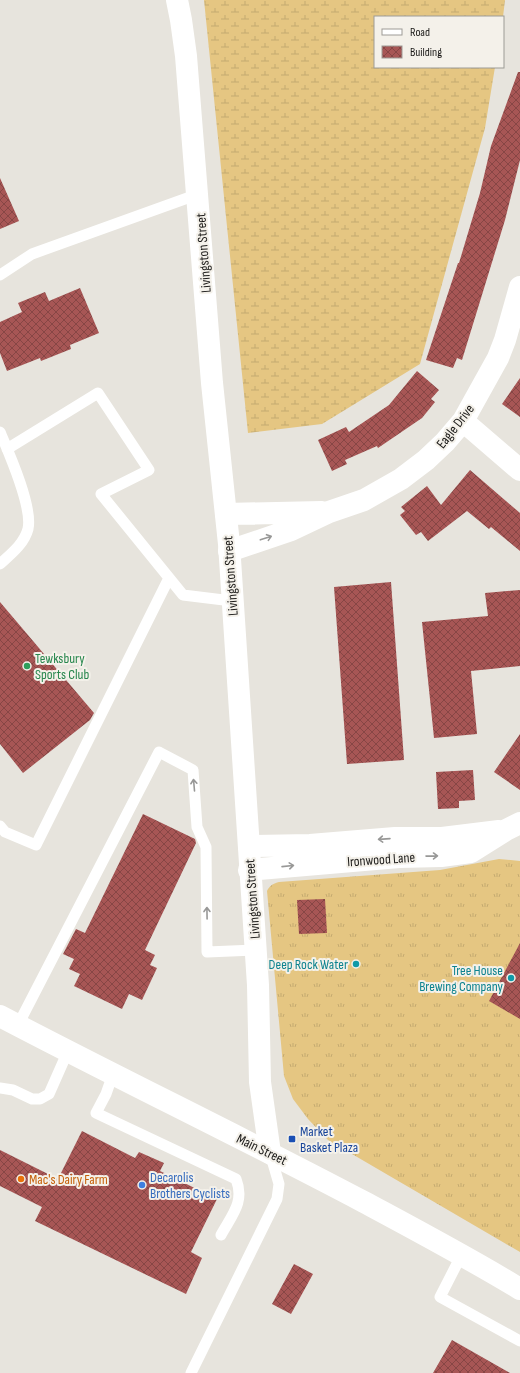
<svg xmlns="http://www.w3.org/2000/svg" width="520" height="1373" viewBox="0 0 520 1373" font-family="'Sofia Sans Condensed',sans-serif">
<defs>
<pattern id="grass-tufts" width="24" height="20" patternUnits="userSpaceOnUse"><rect width="24" height="20" fill="#e5c682"/><path d="M3 7l-1-3M5 7V3M7 7l1-3M15 17l-1-3M17 17v-4M19 17l1-3" fill="none" stroke="#c4aa70"/></pattern>
<pattern id="wetland-marsh" width="20" height="14" patternUnits="userSpaceOnUse"><rect width="20" height="14" fill="#e5c682"/><path d="M1 5h8M5 5V1M11 12h8M15 12V8" fill="none" stroke="#c4aa70"/></pattern>
<pattern id="building-cross-hatch" width="8" height="8" patternUnits="userSpaceOnUse"><rect width="8" height="8" fill="#a75655"/><path d="M0 0l8 8M0 8l8-8" fill="none" stroke="#874645"/></pattern>
</defs>
<rect width="100%" height="100%" fill="#e7e4dd"/>
<path fill="url(#grass-tufts)" d="M499,859l21,2v391l-192,-112 -20,-21 -15,-20 -9,-23 -17,-185c2,-5 7,-8 12,-9l161,-12z"/>
<path fill="url(#wetland-marsh)" d="M204,0h301l-2,17h-128v50h120l-10,61 -65,236 -98,60 -74,9z"/>
<path fill="url(#building-cross-hatch)" d="M518,72h2v88l-15,60 -43,140 -5,-2 -4,10 -27,-8 32,-97h1l21,-70 11,-47z
M0,178l19,43 -19,8z
M80,288l19,45 -29,12 1,4 -30,12 -1,-3 -33,13 -7,-18v-31l22,-10 -4,-9 27,-11 4,9z
M417,371l22,19 -8,9 4,3 -13,16 -44,30 -1,-2 -32,14 2,4 -15,7 -14,-31 28,-13 3,5 40,-27z
M520,378v39l-18,-13z
M470,470l50,43v38l-29,-24 -2,2 -22,-18 -39,30 -7,-9 -5,3 -16,-20 5,-4 -4,-4 26,-21 14,19z
M391,582l13,178 -57,4 -13,-177z
M520,590v76l-49,5 6,63 -43,4 -12,-116 66,-6 -3,-23z
M0,602l94,111 -4,7 -67,53 -23,-29z
M520,734v56l-26,-18z
M473,770l2,30 -16,1v7l-21,1 -2,-37z
M143,814l52,25 1,4 -51,107 10,5 -5,10 7,3 -15,32 -13,-6 -7,15 -48,-23 6,-12 -11,-5 5,-10 -11,-5 13,-25 9,4z
M325,899l2,34 -28,1 -2,-34z
M520,943v76l-31,-18z
M82,1131l53,27 4,-6 25,11 -4,8 57,28 -26,53 11,6 -16,36 -151,-73 7,-14 -42,-21v-36l58,29z
M294,1264l19,10 -22,40 -19,-10z
M452,1340l58,33h-77z"/>
<g fill="none" stroke-linecap="round" stroke-linejoin="round">
<path stroke="#fff" stroke-width="11" d="M0,275l32,-21 161,-58 5,-1
M0,432c9,21 33,75 28,97 -4,15 -17,25 -28,35
M7,449l91,-56 51,77 -48,24 82,101 49,6
M0,826l5,6 31,13 133,-267
M18,1025l141,-273 34,18 4,57 9,20 1,105 48,-2
M113,1074l-7,20 -10,19 140,66c9,23 -4,36 -15,56
M0,1088l13,2 19,9h8l9,-5 19,-43
M462,1254l-22,43 80,44
M191,1373l86,-174 2,-15 -9,-31"/>
<path stroke="#fff" stroke-width="22" d="M463,421l57,49
M226,514l96,-2
M229,551l62,-21 38,-18 35,-12 37,-21 25,-19 19,-18 18,-21 35,-63 7,-18 15,-53
M249,846l61,-1 85,-7h47l57,-7
M249,870l150,-13 42,-1 30,-4 35,-22 14,-7"/>
<path stroke="#fff" stroke-width="22" d="M177,0l4,20 5,36 26,327 17,161 29,441 2,97 10,71"/>
<path stroke="#fff" stroke-width="22" d="M0,1016c120,63 243,122 364,186 52,28 105,56 156,87"/>
</g>
<defs><path id="oneway-shaft" d="M-6 0H5M1.5-3L5.5 0L1.5 3" fill="none" stroke-width="1.6" stroke-linecap="round" stroke-linejoin="round"/></defs>
<g stroke="#989897">
<use href="#oneway-shaft" transform="translate(266 538) rotate(-18)"/>
<use href="#oneway-shaft" transform="translate(194 785) rotate(-95)"/>
<use href="#oneway-shaft" transform="translate(384 839) rotate(176)"/>
<use href="#oneway-shaft" transform="translate(432 856) rotate(-1)"/>
<use href="#oneway-shaft" transform="translate(288 866) rotate(-6)"/>
<use href="#oneway-shaft" transform="translate(207 913) rotate(-91)"/>
</g>
<circle fill="#2e9e5b" stroke="#f4f1ea" stroke-width="1.5" cx="27" cy="666" r="4"/>
<g fill="#0f9aa8" stroke="#f4f1ea" stroke-width="1.5">
<circle cx="356" cy="964" r="4"/>
<circle cx="511" cy="978" r="4"/>
</g>
<rect fill="#1a4fb4" stroke="#f4f1ea" stroke-width="1.5" x="288" y="1135" width="8" height="8" rx="2"/>
<circle fill="#e8710a" stroke="#f4f1ea" stroke-width="1.5" cx="21" cy="1179" r="4"/>
<circle fill="#3f7fe0" stroke="#f4f1ea" stroke-width="1.5" cx="142" cy="1185" r="4"/>
<g text-anchor="middle" stroke-width="4" stroke-linejoin="round" paint-order="stroke">
<g font-size="14" fill="#1a1917" stroke="#f4f1ea">
<text transform="translate(203 253) rotate(-94)" y="5">Livingston Street</text>
<text transform="translate(455 426) rotate(-52)" y="5">Eagle Drive</text>
<text transform="translate(230 576) rotate(-94)" y="5">Livingston Street</text>
<text transform="translate(381 859) rotate(-4)" y="5">Ironwood Lane</text>
<text transform="translate(252 899) rotate(-94)" y="5">Livingston Street</text>
<text transform="translate(262 1149) rotate(26)" y="5">Main Street</text>
</g>
<g font-size="14" fill="#27864d" stroke="#f4f1ea" text-anchor="start">
<text x="35" y="663">Tewksbury<tspan x="35" dy="16">Sports Club</tspan></text>
</g>
<g font-size="14" fill="#0d838f" stroke="#f4f1ea" text-anchor="end">
<text x="348" y="969">Deep Rock Water</text>
<text x="503" y="975">Tree House<tspan x="503" dy="16">Brewing Company</tspan></text>
</g>
<g font-size="14" fill="#164399" stroke="#f4f1ea" text-anchor="start">
<text x="300" y="1136">Market<tspan x="300" dy="16">Basket Plaza</tspan></text>
</g>
<g font-size="14" fill="#366cbe" stroke="#f4f1ea" text-anchor="start">
<text x="150" y="1182">Decarolis<tspan x="150" dy="16">Brothers Cyclists</tspan></text>
</g>
<g font-size="14" fill="#c56008" stroke="#f4f1ea" text-anchor="start">
<text x="29" y="1184">Mac's Dairy Farm</text>
</g>
</g>
<rect x="374" y="16" width="130" height="52" fill="#f4f1ea" stroke="#9d9b96"/>
<rect x="382" y="29" width="20" height="6" fill="#ffffff" stroke="#9d9b96"/>
<text x="410" y="36" font-size="12" fill="#1a1917">Road</text>
<rect x="382" y="46" width="20" height="12" fill="url(#building-cross-hatch)" stroke="#9d9b96"/>
<text x="410" y="56" font-size="12" fill="#1a1917">Building</text>
</svg>
